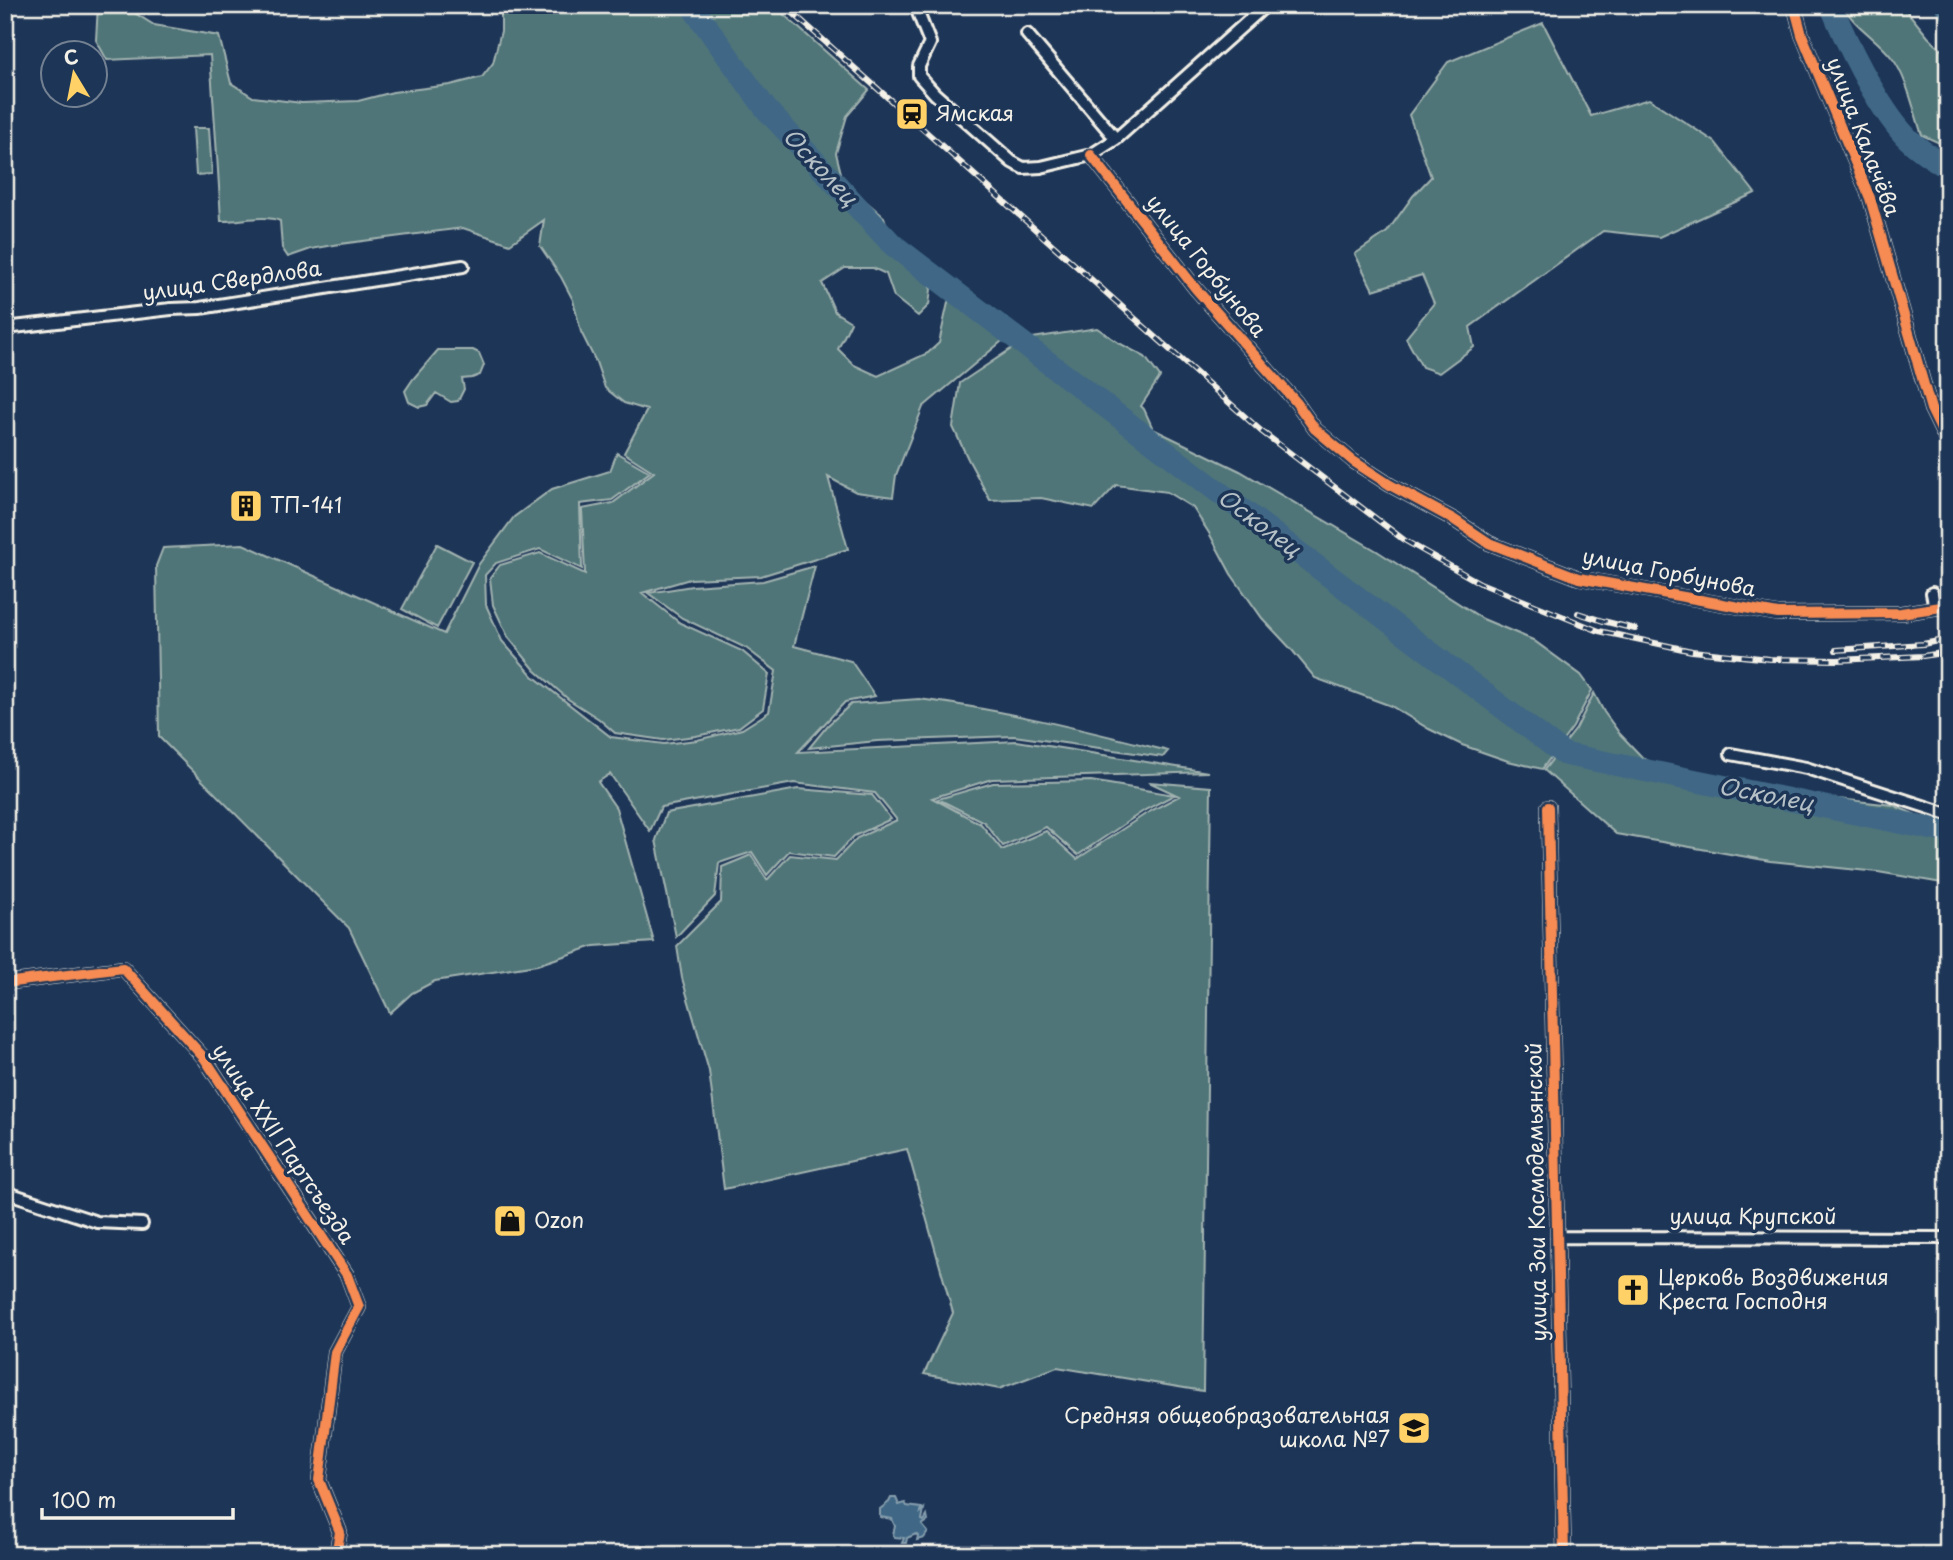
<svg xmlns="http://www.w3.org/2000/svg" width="1953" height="1560" viewBox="0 0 1953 1560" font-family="'Playpen Sans',sans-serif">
<rect width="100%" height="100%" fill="#1d3557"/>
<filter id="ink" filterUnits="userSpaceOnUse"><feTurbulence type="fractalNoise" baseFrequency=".0143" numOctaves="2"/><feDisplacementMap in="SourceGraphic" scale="14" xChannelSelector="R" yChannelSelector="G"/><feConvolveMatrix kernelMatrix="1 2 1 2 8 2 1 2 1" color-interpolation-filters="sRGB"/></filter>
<g filter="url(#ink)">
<path fill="#507578" stroke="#a2b3b0" stroke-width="2" d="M98,5l35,7 21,13 65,11 12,47 22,14 49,6 56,-2 35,-9 57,-7 32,-8 11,-14 8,-32v-26h272l96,85 -22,26 -11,37 7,28 41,36 7,20 26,15 -2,12 16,25 -2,16 -11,11 -24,-19 -8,-23 -13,-6h-28l-23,15 13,29 16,10 -13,27 16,16 24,11 50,-23 11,-10 10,-45 34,10 31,23 -91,76 -27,68 -3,22 -37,-5 -28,-15 20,72 -87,27 -71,3 -48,14 38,30 62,28 27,23 -6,35 -24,18 -43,9 -33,4 -48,-7 -16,-14 -31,-20 -33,-29 -27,-33 -15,-32 -3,-27 10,-13 40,-12 45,21 -3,-65 31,-6 41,-31 -30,-19 23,-43 -23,-7 -19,-15 -9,-26 -15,-30 -8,-32 -12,-23 -21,-31 4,-26 -34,24 -47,-16 -123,16 -29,5 -23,8 -6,-9 -2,-27c-17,-7 -40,1 -59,0 -3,-56 -7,-111 -11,-166l-103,5 -11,-20z
M1843,5h59l26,32 20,19v91l-26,-12c-8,-23 -15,-58 -30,-77 -14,-19 -39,-32 -49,-53z
M1543,23l48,93 58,-17 66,43 40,51 -96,44 -56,-6 -133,96 4,20 -35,26 -17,-6 -16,-29 28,-35 -12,-28 -49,15 -18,-36 32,-22 26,-36 18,-19 -22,-62 39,-53z
M193,128h16l3,46 -16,1z
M1097,328l22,15 26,14 15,20 -19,29 3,3 9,20 87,42 137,80 106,68 50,21 48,35 11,15 -19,37 -31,42 -34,-8 -46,-16 -33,-16 -38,-23 -76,-28 -23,-28 -30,-32 -31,-44 -22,-41 -16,-25 -26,-16 -51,-7 -22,24 -53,-11 -51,2 -22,-41 -15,-32 7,-44 66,-44z
M438,350h35l6,3 5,12 -4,10 -8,3 -10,1 2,10 -6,12 -7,1 -15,-9 -9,12 -8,2 -10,-5 -4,-11 8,-12z
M617,453l33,19 -38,28 -32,4 2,65 -42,-20 -44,14 -11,12 1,30 16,36 31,35 78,61 53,7 33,-4 45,-11 27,-17 7,-41 -30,-23 -64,-30 -34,-25 44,-7 71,-5 52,-15 -21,80 57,15 24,35 -30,6 -47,50 219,-11 191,31 -216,7 -60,19 49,26 21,26 44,-19 31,28 70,-46 32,-17 -30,-14 62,5 -8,604 -146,-24 -58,22 -75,-15 29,-61 -46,-164 -183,40 -15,-118 -27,-93 -5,-32 44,-44 1,-35 29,-12 16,25 23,-25 46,5 21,-22 40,-18 -22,-27 -81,-10 -133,24 -11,24 -40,-57 -12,8 18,26 38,134 -60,4 -57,19 -102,16 -23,12 -22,20 -41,-85 -190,-191 -3,-171 7,-18 80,-4 201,90 35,-70 35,-47 38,-28 58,-18z
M437,544l35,18 -35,66 -35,-19z
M1594,693l10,19 16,22 22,23 19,11 22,9 110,17 100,11 55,24v55l-70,-12 -108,-11 -154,-27 -72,-64 32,-41z
M919,699c86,11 165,31 249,52l-5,6 -149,-21 -137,5 -68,7 19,-23 23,-21z
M1091,781l83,14 -29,15 -67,45 -32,-28 -43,19 -19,-24 -46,-23 55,-16z
M798,789l74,6 19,24 -37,17 -20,21 -45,-6 -22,24 -15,-23 -33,11 -4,33 -39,41 -20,-97 10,-27z"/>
<path fill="#3f6786" stroke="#879ead" stroke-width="2" d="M891,1498h5l3,7 6,-2 2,3 15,2 -1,4 3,-3 -2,11 2,1 3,-5 1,5 -6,4 6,7 -4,6 -7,2 1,-4 -2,-2 -9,4 -1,5h-4l2,-5 -9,-1 -2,-2 2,-9 -3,-7 -12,-2v-8l9,-7z"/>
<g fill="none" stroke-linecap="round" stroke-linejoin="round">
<path stroke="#3f6786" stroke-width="23" d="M691,5l75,104 127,136 671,509 384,78
M1831,5c16,39 43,94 69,125 13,16 31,27 48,38
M1946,5l2,3"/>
<defs>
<path id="street" d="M915,5l15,38 -11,23v10l16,18 77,68 11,6 18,-1 50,-12 25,-16 150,-134
M1794,5l8,30 68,163 61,211 17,35
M1027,34l89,105
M1091,155l105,134 100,113 19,27 38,32 37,24 63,34 36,24 90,35 199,36 123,-1 47,-7
M5,328l166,-19 29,-1 263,-42
M1932,593l3,15
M1731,754l75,14 142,46
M1548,807l16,748
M5,983l118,-15 82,91 142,216 12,32 -24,45 -16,128 21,52 -4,23
M5,1192l92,30 45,2
M1557,1237l391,1"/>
</defs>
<use href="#street" stroke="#f4f1e8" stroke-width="16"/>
<use href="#street" stroke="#1d3557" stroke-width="10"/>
<defs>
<path id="rail" d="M784,5l477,426 143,109 76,43 119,48 93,20 78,8 67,1 86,-4 25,-4
M1578,613l25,8 32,8
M1836,650l87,-6 25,-5"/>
</defs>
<use href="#rail" stroke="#f4f1e8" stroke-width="6"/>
<use href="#rail" stroke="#1d3557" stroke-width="3.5" stroke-dasharray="10" stroke-linecap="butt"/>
<defs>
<path id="cycleway" d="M1794,5l8,30 68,163 61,211 17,35
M1091,155l105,134 100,113 19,27 38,32 37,24 63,34 36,24 90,35 199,36 123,-1 47,-7
M1548,807l16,748
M5,983l118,-15 82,91 142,216 12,32 -24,45 -16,128 21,52 -4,23"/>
</defs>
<use href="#cycleway" stroke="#1d3557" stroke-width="15"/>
<use href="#cycleway" stroke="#f68b52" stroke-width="10"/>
</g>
</g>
<defs>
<symbol id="station-square" viewBox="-11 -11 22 22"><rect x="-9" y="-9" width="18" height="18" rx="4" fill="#ffd166" stroke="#1d3557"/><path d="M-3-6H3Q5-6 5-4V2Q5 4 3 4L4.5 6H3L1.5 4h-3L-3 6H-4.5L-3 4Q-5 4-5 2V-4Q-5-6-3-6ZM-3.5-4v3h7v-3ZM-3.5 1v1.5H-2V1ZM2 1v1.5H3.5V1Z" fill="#111"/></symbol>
<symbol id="building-square" viewBox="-11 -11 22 22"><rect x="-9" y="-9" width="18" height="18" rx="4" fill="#ffd166" stroke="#1d3557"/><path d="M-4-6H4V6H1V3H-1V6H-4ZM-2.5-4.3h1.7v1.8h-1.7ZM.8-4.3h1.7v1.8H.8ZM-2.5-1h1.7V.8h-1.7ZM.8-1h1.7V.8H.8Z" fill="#111"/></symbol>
<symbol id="shop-square" viewBox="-11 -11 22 22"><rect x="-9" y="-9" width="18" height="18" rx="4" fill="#ffd166" stroke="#1d3557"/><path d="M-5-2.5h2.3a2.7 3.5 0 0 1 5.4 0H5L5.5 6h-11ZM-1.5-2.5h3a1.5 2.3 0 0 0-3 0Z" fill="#111"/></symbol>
<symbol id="church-square" viewBox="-11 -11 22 22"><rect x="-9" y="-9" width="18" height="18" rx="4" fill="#ffd166" stroke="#1d3557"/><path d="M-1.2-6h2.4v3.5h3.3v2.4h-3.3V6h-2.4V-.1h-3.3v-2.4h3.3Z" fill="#111"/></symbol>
<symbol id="school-square" viewBox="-11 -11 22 22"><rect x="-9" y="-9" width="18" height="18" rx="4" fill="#ffd166" stroke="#1d3557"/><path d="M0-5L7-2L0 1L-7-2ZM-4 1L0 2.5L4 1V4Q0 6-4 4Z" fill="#111"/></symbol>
</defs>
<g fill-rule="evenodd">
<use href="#station-square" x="893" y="95" width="38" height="38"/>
<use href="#building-square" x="227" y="487" width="38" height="38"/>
<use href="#shop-square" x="491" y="1202" width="38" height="38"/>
<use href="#church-square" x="1614" y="1271" width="38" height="38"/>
<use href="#school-square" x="1395" y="1409" width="38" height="38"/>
</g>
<g text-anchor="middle" stroke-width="7" stroke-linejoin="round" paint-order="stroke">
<g font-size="21" fill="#f4f1e8" stroke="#1d3557" text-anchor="start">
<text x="936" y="121">Ямская</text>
<text x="270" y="513">ТП-141</text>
<text x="534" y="1228">Ozon</text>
<text x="1658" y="1285">Церковь Воздвижения<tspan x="1658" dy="24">Креста Господня</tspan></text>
<text x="1390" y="1423" text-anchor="end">Средняя общеобразовательная<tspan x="1390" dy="24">школа №7</tspan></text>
</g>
<g font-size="21" fill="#f4f1e8" stroke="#1d3557">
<text transform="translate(1863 137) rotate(69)" y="7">улица Калачёва</text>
<text transform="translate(1206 266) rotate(51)" y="7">улица Горбунова</text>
<text transform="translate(232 281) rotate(-8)" y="7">улица Свердлова</text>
<text transform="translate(1669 573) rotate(11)" y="7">улица Горбунова</text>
<text transform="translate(283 1144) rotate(56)" y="7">улица XXII Партсъезда</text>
<text transform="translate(1537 1192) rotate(-91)" y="7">улица Зои Космодемьянской</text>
<text x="1753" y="1224">улица Крупской</text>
</g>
<g font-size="23" font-style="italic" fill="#b5c1c6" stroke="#1d3557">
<text transform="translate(820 167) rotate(47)" y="8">Осколец</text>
<text transform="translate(1259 523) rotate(37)" y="8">Осколец</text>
<text transform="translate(1766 795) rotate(11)" y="8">Осколец</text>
</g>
</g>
<rect width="1953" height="1560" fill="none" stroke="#1d3557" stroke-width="28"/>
<rect x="14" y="14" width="1925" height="1532" fill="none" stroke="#f4f1e8" stroke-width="2.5" filter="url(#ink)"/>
<g transform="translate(74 74) rotate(350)"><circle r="33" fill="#1d3557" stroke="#738091" stroke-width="2"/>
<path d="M0-5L12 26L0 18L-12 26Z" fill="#ffd166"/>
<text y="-10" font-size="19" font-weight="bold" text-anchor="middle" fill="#f4f1e8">С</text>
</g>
<path d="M42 1508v10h191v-10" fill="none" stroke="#f4f1e8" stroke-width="3.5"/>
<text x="52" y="1508" font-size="21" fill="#f4f1e8" stroke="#1d3557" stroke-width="5" paint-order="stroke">100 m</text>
</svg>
